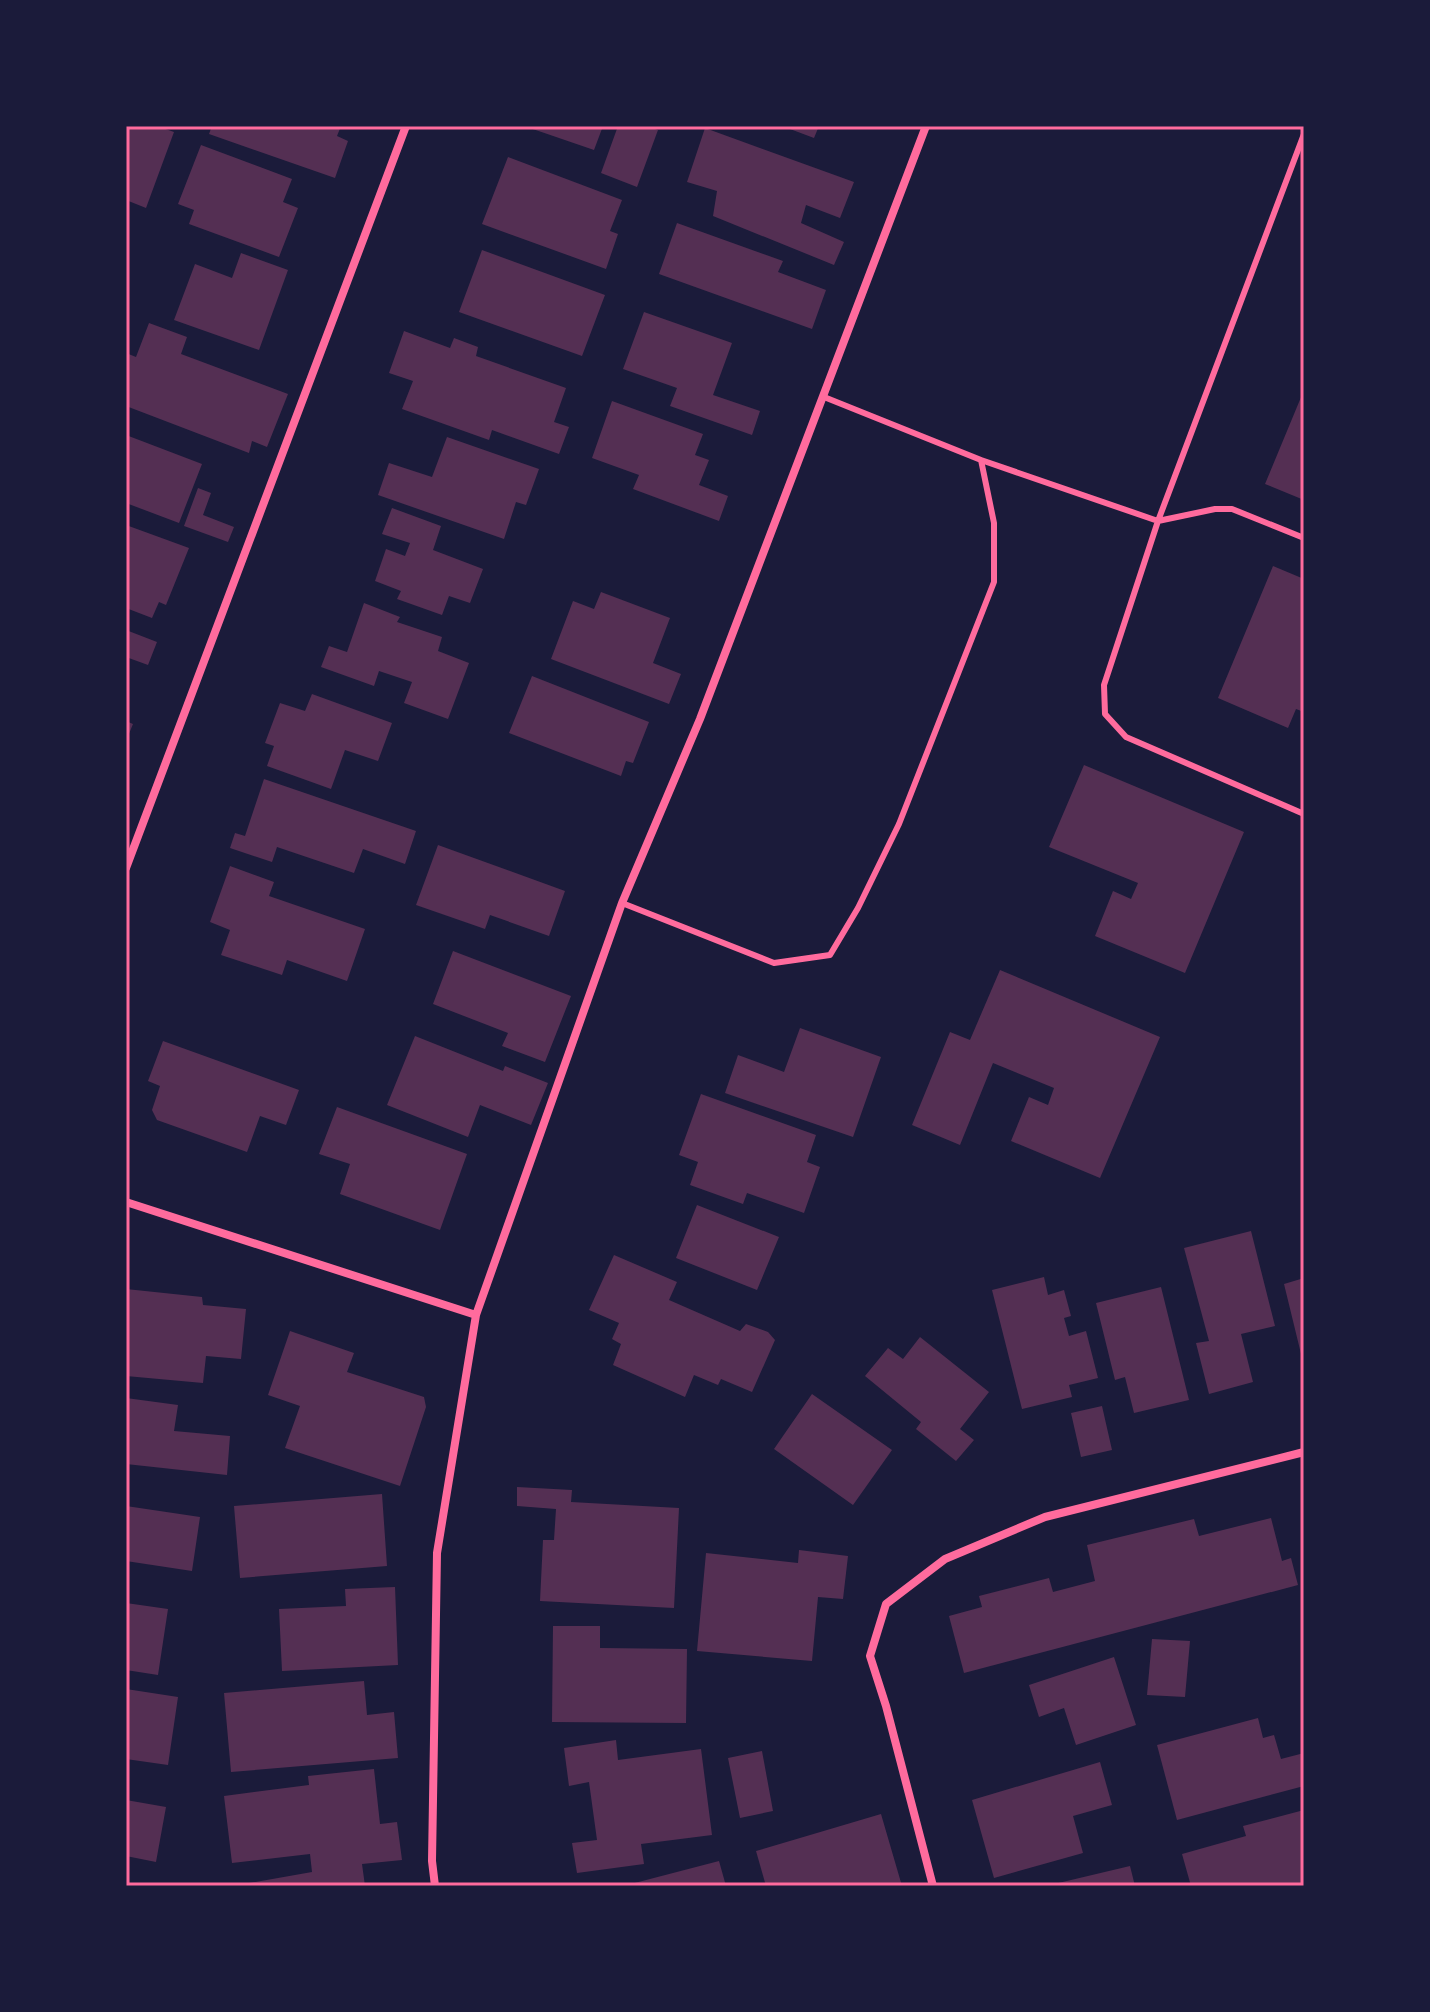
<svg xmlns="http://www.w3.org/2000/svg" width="1430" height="2012" viewBox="0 0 1430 2012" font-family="Helvetica,sans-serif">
<rect width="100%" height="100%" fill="#1b1b3a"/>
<path fill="#542f53" d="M126,126h31l17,6 -28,76 -20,-8z
M212,126h129l-4,10 11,5 -13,37 -126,-44z
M524,126h79l-9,24z
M618,126h28l12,4 -21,57 -36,-14z
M782,126h37l-5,12z
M705,128l149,54 -14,36 -34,-13 -5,18 43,19 -10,23 -121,-49 4,-25 -30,-9z
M201,145l91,34 -9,23 15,6 -19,49 -90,-33 5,-14 -16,-6z
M508,157l114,43 -12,31 8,3 -12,35 -124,-45z
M677,223l106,38 -5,11 48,18 -14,39 -153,-55z
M482,250l123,45 -23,61 -123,-44z
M241,253l47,17 -29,80 -85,-30 21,-56 37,14z
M644,312l88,31 -19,52 47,16 -8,24 -82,-29 7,-18 -54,-19z
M149,323l38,14 -6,17 107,40 -21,53 -15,-6 -3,12 -123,-47v-53l10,4z
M404,331l46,17 4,-10 24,9 -2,9 90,32 -12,34 15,5 -10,27 -67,-24 -3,10 -87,-31 11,-28 -24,-8z
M1304,390v110l-39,-16z
M612,401l91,33 -8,21 14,5 -10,25 29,11 -9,25 -86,-32 6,-14 -47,-17z
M126,435l76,29 -23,59 -53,-20z
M447,437l92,32 -13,36 -10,-3 -12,37 -126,-44 11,-32 43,14z
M198,488l13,5 -8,22 31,12 -6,15 -44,-16z
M392,508l49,18 -8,24 50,19 -13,34 -21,-7 -7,19 -45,-16 4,-8 -26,-10 11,-32 19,7 5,-13 -28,-9z
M126,525l63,23 -23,57 -7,-3 -7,16 -26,-10z
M1273,566l31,13v133l-8,-3 -8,19 -70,-30z
M601,592l69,26 -17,45 28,11 -12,30 -118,-45 22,-58 21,8z
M364,603l36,14 -3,5 45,15 -4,14 31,12 -21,56 -44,-16 8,-21 -33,-11 -5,15 -53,-19 8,-21 18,6z
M126,630l31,12 -9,23 -22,-8z
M532,676l117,46 -16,41 -7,-2 -5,15 -112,-43z
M312,694l80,29 -14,38 -33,-11 -14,39 -64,-23 7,-20 -9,-3 15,-40 25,8z
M126,721l7,3 -7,17z
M1084,765l160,67 -59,141 -90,-37 18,-45 18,8 7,-16 -89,-36z
M264,779l152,52 -11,33 -42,-15 -9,24 -77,-26 -5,15 -42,-14 5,-15 10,3z
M438,845l127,46 -16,45 -59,-21 -5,14 -69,-24z
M230,866l44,16 -5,14 96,33 -18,52 -60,-21 -5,15 -61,-20 9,-25 -20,-8z
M453,951l118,45 -26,66 -43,-16 6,-13 -75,-29z
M1000,970l160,67 -60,141 -89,-37 18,-44 19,8 6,-17 -61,-25 -33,82 -48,-20 38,-93 20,8z
M800,1028l81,29 -28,80 -128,-44 13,-38 46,17z
M415,1036l88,35 2,-5 43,17 -17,42 -51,-20 -12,32 -81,-32z
M163,1041l136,49 -13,35 -26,-9 -13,36 -90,-32 -5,-10 8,-24 -12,-5z
M701,1094l115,41 -9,27 13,5 -16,46 -57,-20 -4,11 -53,-19 8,-23 -19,-7z
M337,1107l130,47 -27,76 -100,-36 10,-30 -31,-10z
M697,1205l82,32 -22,53 -81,-32z
M1251,1231l24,95 -34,8 12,48 -44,12 -13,-51 13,-2 -25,-93z
M614,1255l63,27 -8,18 71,31 6,-7 22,8 7,8 -23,52 -31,-13 -3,6 -24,-10 -9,22 -72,-32 8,-21 -9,-5 7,-16 -30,-13z
M1044,1277l4,18 16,-5 7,26 -7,2 5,18 17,-5 12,47 -29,7 3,12 -50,12 -30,-119z
M1304,1278v84h-1l-19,-78z
M1161,1287l28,113 -55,13 -9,-36 -10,3 -19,-77z
M126,1289l76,8 1,8 43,4 -5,50 -35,-3 -3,27 -77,-7z
M290,1331l64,22 -7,19 77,25 2,10 -26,79 -115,-38 15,-42 -32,-11z
M920,1337l69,55 -29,37 14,11 -18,21 -40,-32 5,-7 -56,-46 23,-28 15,11z
M812,1394l80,56 -39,55 -79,-56z
M126,1398l52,7 -4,26 56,5 -3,39 -101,-11z
M1102,1406l10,44 -31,7 -10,-44z
M517,1487l55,3 -1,12 108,6 -5,100 -134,-7 3,-61h11l2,-31 -39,-3z
M382,1494l5,72 -147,12 -6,-72z
M126,1506l74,11 -8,54 -66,-10z
M1271,1518l11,43 9,-3 7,27 -334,88 -15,-57 33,-9 -3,-11 70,-18 4,14 42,-11 -8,-36 107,-26 5,17z
M799,1550l49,6 -5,43 -25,-2 -6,64 -115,-10 9,-98 92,10z
M395,1587l3,78 -116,6 -3,-62 67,-3 -1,-17z
M126,1603l42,6 -10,66 -32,-5z
M553,1626h47v22l87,1 -1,74 -134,-1z
M1152,1639l38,2 -5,56 -38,-2z
M1114,1657l22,68 -60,20 -12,-37 -25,9 -10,-32z
M364,1681l3,34 27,-3 4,46 -167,14 -7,-79z
M126,1689l52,8 -10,68 -42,-6z
M1258,1718l5,20 11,-3 7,24 23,-6v33l-127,34 -20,-75z
M616,1740l2,20 83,-11 11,86 -71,9 3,20 -67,9 -5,-30 25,-3 -8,-58 -20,4 -5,-38z
M762,1751l11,60 -33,7 -12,-60z
M1100,1762l12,43 -39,11 10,37 -89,25 -22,-78z
M374,1769l6,55 17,-2 5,38 -40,4 3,22h-133l80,-14 -2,-18 -78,9 -8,-67 85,-11 -1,-9z
M126,1800l40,7 -10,55 -30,-6z
M1304,1810v76h-113l-9,-32 64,-18 -3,-10z
M881,1814l21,72h-136l-10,-35z
M719,1861l7,25h-99v-1z
M1130,1866l5,20h-85v-1z"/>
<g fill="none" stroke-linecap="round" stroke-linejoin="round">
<path stroke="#ff6b9d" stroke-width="6" d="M1304,134l-146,387 -54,164 1,29 21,23 178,77
M981,460l177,61 57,-12h17l72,29
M622,903l152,60 56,-8 28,-47 41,-84 95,-242v-59l-13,-63 -157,-63"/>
<path stroke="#ff6b9d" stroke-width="8" d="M126,868l280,-742
M126,1202l350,113
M435,1886l-3,-25 5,-308 39,-238 146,-412 78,-184 226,-593
M933,1886l-47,-180 -16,-50 16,-52 59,-45 100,-42 259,-65"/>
</g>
<rect width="1430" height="2012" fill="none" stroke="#1b1b3a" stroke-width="256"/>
<rect x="128" y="128" width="1174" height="1756" fill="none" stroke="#ff6b9d" stroke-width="3"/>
</svg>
